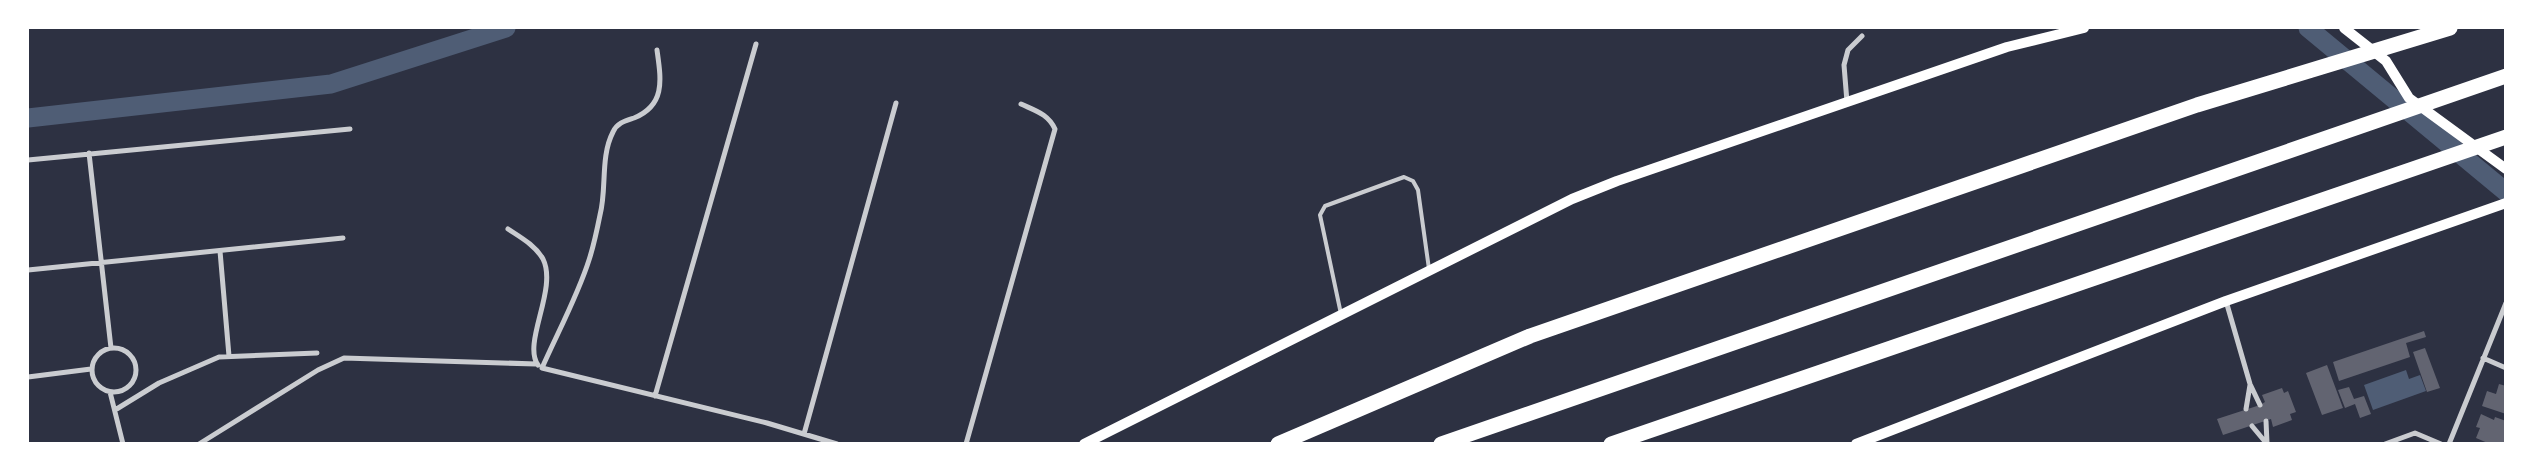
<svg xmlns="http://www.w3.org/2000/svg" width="2533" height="471" viewBox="0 0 2533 471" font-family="'Work Sans',sans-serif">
<rect width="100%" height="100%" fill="#2d3142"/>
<path fill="#4f5d75" d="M2406,370l3,9 11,-4 6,16 -53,19 -9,-25z"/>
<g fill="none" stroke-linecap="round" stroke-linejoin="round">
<path stroke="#4f5d75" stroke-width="19" d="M2308,28l198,164
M28,118l303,-34 175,-56"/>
</g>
<path fill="#626471" d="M2424,331l2,6 -20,6 4,14 -71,24 -6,-19z
M2425,348l15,40 -13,4 -14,-40z
M2327,365l16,43 -21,7 -16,-42z
M2499,384l7,2v28l-24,-8 5,-15 9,3z
M2349,387l5,12 10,-3 7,18 -11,4 -5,-14 -10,4 -7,-18z
M2282,388l2,5 4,-2 8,21 -6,2 2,6 -19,7 -2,-8 -48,16 -6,-16 43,-14 5,-3 -3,-7z
M2481,414l13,6 1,-3 11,4v23h-16l-14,-6 4,-10 -4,-1z"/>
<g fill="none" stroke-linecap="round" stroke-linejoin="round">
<path stroke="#caccd0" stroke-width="4" d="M1341,314l-21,-99 5,-9 79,-29 9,4 5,9 11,79"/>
<path stroke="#caccd0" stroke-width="5" d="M657,50c4,29 9,55 -23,68 -9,3 -17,5 -21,14 -13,25 -6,57 -13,83 -3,15 -6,30 -11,45 -11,35 -32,74 -47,108l225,55 70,21
M1847,102l-3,-37 4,-15 14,-14
M89,153l22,195
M28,160l322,-31
M508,229c12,8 27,16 35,30 15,30 -21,84 -5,106
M220,251l9,105
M28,270l315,-32
M2226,301l24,83 10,21
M92 370a22 22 0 1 1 44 0a22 22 0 1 1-44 0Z
M2483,358l23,10
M28,377l63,-8
M110,392l13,52
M655,396l101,-352
M2246,409l4,-24
M115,410l44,-27 60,-26 98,-4
M2266,421l1,22
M2252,426l15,18
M804,434l92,-331
M199,444l119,-74 26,-12 192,6
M966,444l89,-315c-7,-15 -19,-18 -34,-25
M2385,444l30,-11 26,11
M2449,444l57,-141"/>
<path stroke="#fff" stroke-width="10" d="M2344,28l42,33 23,37 97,71
M1084,444l488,-245 45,-18 390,-134 77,-19
M1856,444l370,-143 280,-98"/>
<path stroke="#fff" stroke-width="15" d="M1278,444l252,-108 667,-231 253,-77
M1441,444l1065,-368
M1611,444l895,-307"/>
</g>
<rect width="2533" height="471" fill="none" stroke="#ffffff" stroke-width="58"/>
</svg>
